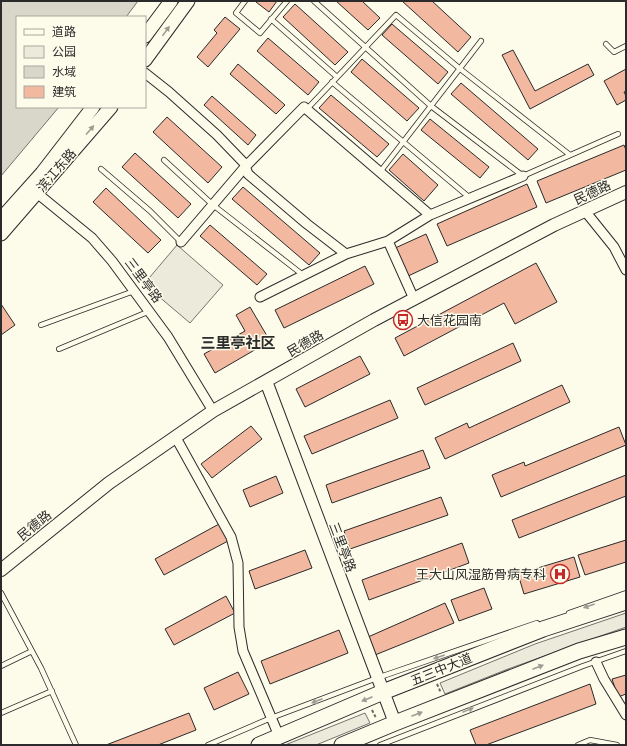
<svg xmlns="http://www.w3.org/2000/svg" width="627" height="746" viewBox="0 0 627 746" font-family="Rubik,'Noto Sans SC',sans-serif">
<rect width="100%" height="100%" fill="#fdfbea"/>
<path fill="#ecebdb" stroke="#74746e" d="M177,245l46,40 -33,38 -46,-39z
M626,613v14l-118,42 -63,25 -5,-11 95,-39z
M365,713l5,10 -54,22h-31z"/>
<path fill="#d8d7c9" stroke="#74746e" d="M1,1h137l-12,16h-109v90h42l-58,69z"/>
<path fill="#f2b8a0" stroke="#2b2b2b" d="M256,1h21l-8,11 -13,-10z
M336,1h26l18,17 -12,12z
M402,1h30l39,36 -13,15z
M295,4l53,48 -13,13 -52,-48z
M225,17l15,12 -32,38 -11,-10 20,-24 -3,-3z
M392,24l56,48 -10,12 -56,-49z
M268,38l51,44 -11,13 -51,-44z
M513,50l22,41 53,-27 6,11 -64,34 -28,-54z
M362,59l57,49 -12,13 -56,-49z
M238,64l47,41 -9,9 -46,-40z
M626,69v22l-2,1 2,4v4l-9,5 -13,-24z
M461,83l77,66 -10,11 -77,-66z
M331,95l58,49 -12,13 -58,-49z
M212,96l44,39 -8,10 -44,-40z
M167,117l55,50 -14,16 -55,-51z
M430,119l59,48 -9,11 -59,-48z
M624,145l2,5v20l-80,33 -9,-22z
M135,153l56,51 -13,14 -56,-51z
M403,154l35,31 -14,16 -35,-31z
M527,184l10,23 -90,39 -10,-22z
M243,187l77,66 -11,12 -77,-66z
M106,188l55,52 -13,13 -55,-51z
M210,225l57,49 -10,11 -57,-49z
M426,234l12,28 -32,15 -13,-28z
M536,263l21,39 -42,22 -11,-21 -100,53 -9,-18z
M365,266l9,18 -90,44 -9,-18z
M1,304l14,21 -14,10z
M250,307l20,34 -55,32 -11,-19 41,-23 -9,-16z
M513,343l8,18 -96,44 -8,-17z
M360,356l10,18 -65,33 -9,-18z
M562,385l8,17 -125,57 -10,-21 32,-15 2,5z
M390,400l8,18 -86,36 -8,-18z
M251,426l11,13 -50,39 -11,-14z
M619,427l7,18 -125,52 -9,-22 32,-13 1,4z
M423,450l7,18 -98,35 -6,-18z
M626,475v21l-107,42 -7,-18z
M276,476l7,17 -33,14 -7,-17z
M441,497l7,18 -98,34 -6,-18z
M219,524l9,17 -64,34 -9,-16z
M626,540v22l-41,13 -7,-20z
M462,543l7,20 -100,37 -7,-20z
M305,550l7,18 -57,21 -6,-18z
M574,557l6,20 -56,17 -6,-20z
M484,588l8,21 -33,12 -8,-21z
M226,596l9,17 -61,32 -9,-16z
M445,603l9,20 -79,32 -7,-18z
M339,630l9,23 -78,31 -9,-23z
M238,672l11,22 -35,16 -10,-22z
M626,675v19l-8,3 -6,-18z
M590,684l6,20 -110,41h-10l-6,-15z
M189,713l7,17 -38,15h-52z"/>
<g fill="none" stroke-linecap="round" stroke-linejoin="round">
<defs>
<path id="service" d="M245,1l-9,12 24,20 27,-32
M314,1l117,105 92,70 95,-42
M271,19l66,58
M606,44l8,8 12,-6
M332,82l138,116
M307,109l89,-94 63,53 111,87
M164,160l49,45 90,70
M101,169l49,42 31,31
M380,172l101,-131
M41,325l93,-34
M59,349l91,-38
M1,593l40,75 35,77
M569,613l57,-20
M1,666l31,-15
M1,713l51,-22
M208,745l63,-27 106,-40 160,-55
M380,745l203,-79 43,-15
M578,745l12,-5 27,5"/>
<path id="minor" d="M145,73l24,19 48,43 27,28 4,11 59,50 39,30 42,-13 26,58
M32,189l60,49 20,23 56,76 45,74
M585,211l29,36 12,23
M430,215l93,-39
M181,242l64,-75 59,-60 126,108 -42,26
M260,297l86,-43
M175,436l56,101 7,26 1,64 4,24 36,85
M596,662l8,17 22,36"/>
<path id="tertiary" d="M266,381l129,342
M1,570l108,-87 104,-72 161,-91 180,-95 72,-33"/>
<path id="secondary" d="M145,36l26,-35
M145,60l43,-59
M1,219l41,-46 51,-66
M1,234l110,-127"/>
<path id="primary" d="M259,745l124,-53 160,-63 83,-27
M342,745l53,-22 184,-72 47,-14"/>
</defs>
<use href="#service" stroke="#2b2b2b" stroke-width="6"/>
<use href="#minor" stroke="#2b2b2b" stroke-width="11"/>
<use href="#tertiary" stroke="#2b2b2b" stroke-width="14"/>
<use href="#secondary" stroke="#2b2b2b" stroke-width="15"/>
<use href="#primary" stroke="#2b2b2b" stroke-width="17"/>
<path stroke="#6a6964" stroke-width="2" stroke-dasharray="3 2" stroke-linecap="butt" d="M437,684l4,9
M372,710l4,8"/>
<use href="#service" stroke="#fdfbea" stroke-width="4.5"/>
<use href="#minor" stroke="#fdfbea" stroke-width="9"/>
<use href="#tertiary" stroke="#fdfbea" stroke-width="12"/>
<use href="#secondary" stroke="#fdfbea" stroke-width="13"/>
<use href="#primary" stroke="#fdfbea" stroke-width="15"/>
</g>
<defs><path id="oneway-solid" d="M-6-.8H1V-3.2L6.5 0L1 3.2V.8H-6Z"/></defs>
<g fill="#9e9d94">
<use href="#oneway-solid" transform="translate(166 31) rotate(-54)"/>
<use href="#oneway-solid" transform="translate(90 130) rotate(-49)"/>
<use href="#oneway-solid" transform="translate(589 606) rotate(161)"/>
<use href="#oneway-solid" transform="translate(439 657) rotate(161)"/>
<use href="#oneway-solid" transform="translate(538 667) rotate(-21)"/>
<use href="#oneway-solid" transform="translate(367 699) rotate(157)"/>
<use href="#oneway-solid" transform="translate(317 701) rotate(159)"/>
<use href="#oneway-solid" transform="translate(468 710) rotate(-22)"/>
<use href="#oneway-solid" transform="translate(417 714) rotate(-21)"/>
</g>
<defs>
<symbol id="bus-ring" viewBox="-11 -11 22 22"><circle r="9.5" fill="#fdfbea" stroke="#c62828" stroke-width="1.5"/><path d="M-5-6H5V4H4V6H2V4H-2V6H-4V4H-5ZM-3.5-4V0h7V-4ZM-3.5 1.2v1.5H-2V1.2ZM2 1.2v1.5H3.5V1.2Z" fill="#c62828"/></symbol>
<symbol id="hospital-ring" viewBox="-11 -11 22 22"><circle r="9.5" fill="#fdfbea" stroke="#c62828" stroke-width="1.5"/><path d="M-5-5h3v3.5h4V-5h3V5h-3V1.5h-4V5h-3Z" fill="#c62828"/></symbol>
</defs>
<g fill-rule="evenodd">
<use href="#bus-ring" x="392" y="309" width="22" height="22"/>
<use href="#hospital-ring" x="549" y="563" width="22" height="22"/>
</g>
<g text-anchor="middle" stroke-width="3" stroke-linejoin="round" paint-order="stroke">
<g font-size="13" fill="#2b2b2b" stroke="#fdfbea">
<text transform="translate(56 170) rotate(-49)" y="5">滨江东路</text>
<text transform="translate(592 192) rotate(-25)" y="5">民德路</text>
<text transform="translate(144 280) rotate(53)" y="5">三里亭路</text>
<text transform="translate(305 343) rotate(-30)" y="5">民德路</text>
<text transform="translate(34 525) rotate(-39)" y="5">民德路</text>
<text transform="translate(343 547) rotate(69)" y="5">三里亭路</text>
<text transform="translate(441 669) rotate(-22)" y="5">五三中大道</text>
</g>
<g font-size="13" fill="#2b2b2b" stroke="#fdfbea" text-anchor="start">
<text x="417" y="325">大信花园南</text>
<text x="546" y="579" text-anchor="end">王大山风湿筋骨病专科</text>
</g>
<g font-size="15" font-weight="bold" fill="#2b2b2b" stroke="#fdfbea">
<text x="238" y="348">三里亭社区</text>
</g>
</g>
<rect width="627" height="746" fill="none" stroke="#2b2b2b" stroke-width="4"/>
<rect x="16" y="16" width="130" height="92" fill="#fdfbea" stroke="#a9a89e"/>
<rect x="24" y="29" width="20" height="6" fill="#fdfbea" stroke="#a9a89e"/>
<text x="52" y="36" font-size="12" fill="#2b2b2b">道路</text>
<rect x="24" y="46" width="20" height="12" fill="#ecebdb" stroke="#a9a89e"/>
<text x="52" y="56" font-size="12" fill="#2b2b2b">公园</text>
<rect x="24" y="66" width="20" height="12" fill="#d8d7c9" stroke="#a9a89e"/>
<text x="52" y="76" font-size="12" fill="#2b2b2b">水域</text>
<rect x="24" y="86" width="20" height="12" fill="#f2b8a0" stroke="#a9a89e"/>
<text x="52" y="96" font-size="12" fill="#2b2b2b">建筑</text>
</svg>
